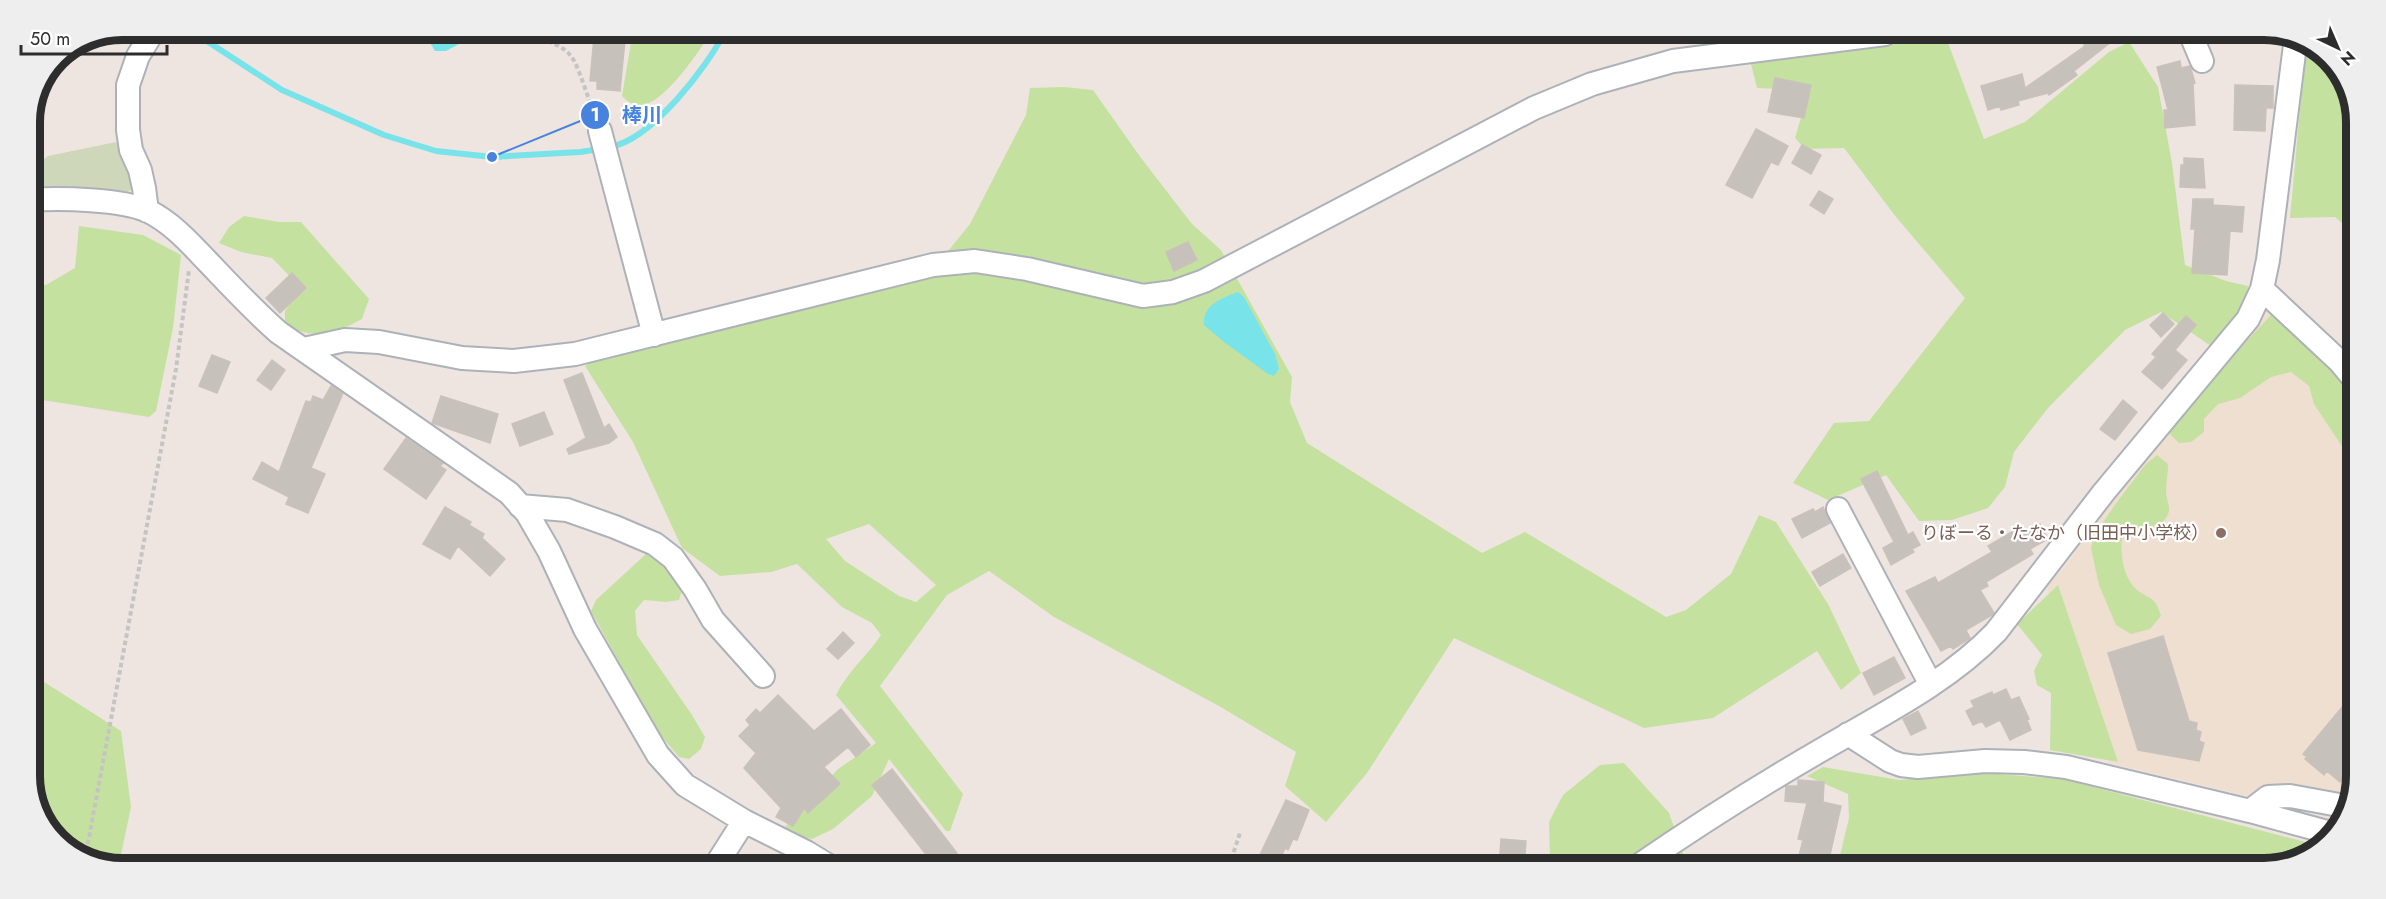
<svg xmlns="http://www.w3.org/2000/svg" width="2386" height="899" viewBox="0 0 2386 899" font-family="Jost,'Noto Sans JP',sans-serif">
<rect width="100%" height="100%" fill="#eee5e1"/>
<path fill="#eedfd1" d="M2268,304l86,80 -3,423 -11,14 -70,-20 -161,-38 -64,-180 17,-12 55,-76 91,-114 49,-54z"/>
<path fill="#c4e1a0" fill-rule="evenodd" d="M633,31h79c-12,19 -47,72 -70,74 -9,1 -14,-3 -20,-9z
M1947,40l37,99 41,-17 84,-70 20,-10 29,45 14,76 13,102 41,16 22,5 -4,25 -30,37 -53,-36 -36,18 -77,78 -34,44 -9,35 -17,21 -36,12 -33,1 -33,-46 -58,25 -35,-17 41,-60 35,-2 96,-123 -69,-81 -52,-69 -39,1 -10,-11 14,-48 -52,-2 -6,-24 153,-21z
M2306,44l31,22 19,50 -1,118 -20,-17 -45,1z
M1064,87l29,3 48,68 51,66 29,26 71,127 -2,25 17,41 175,110 43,-21 141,85 20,-7 45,-36 28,-59 17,7 52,82 33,69 -20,17 -24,-39 -104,67 -69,10 -190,-90 -87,135 -41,49 -41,-36 11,-34 -77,-46 -165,-89 -65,-46 -42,24 -67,91 83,108 -13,37h-4l-57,-72 -17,37 -39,33 -21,10 -19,-5 -8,-7 53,-58 38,-26 -40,-48c11,-23 31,-39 45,-60l-9,-12 -30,-16 -45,-43 -26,8 -51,4 -38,-28 -49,-106 -48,-76 14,-10 332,-84 39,-48 56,-109 4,-27zM869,524l67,61 -20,17 -17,-6 -54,-35 -19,-22z
M244,216l35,6h22l68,77 -7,20c-29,16 -46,21 -77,6v-14l16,-23 -29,-30 -31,-6 -22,-9 10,-16z
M79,226l64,9 38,20 -8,73 -17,83 -7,6 -119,-19v-113h16l29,-17z
M2279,314l75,76 -1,73 -39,-59 -5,-18 -18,-14 -20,5 -31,21 -22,6 -14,15v13l-13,10 -12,1 -10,-10 42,-54 60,-64z
M2157,455l11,9c0,10 -2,19 -2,28 0,6 4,13 3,19 -5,20 -31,23 -47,27 -2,16 1,40 15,52 15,11 18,6 24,26l-11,13 -19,5 -15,-9 -17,-40 -8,-37 3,-13 23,-33 28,-37z
M647,553l8,2 29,29 -5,16 -13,2 -22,-2 -9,11 2,24 55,80 13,22 -4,12 -12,10 -10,-2 -22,-26 -66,-120 5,-11z
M2058,585l60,177 -68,-12 1,-57 -14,-8 -3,-14 8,-16 -25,-31z
M30,673l91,58 10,76 -12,57h-27l-43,-31 -19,-50z
M1624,763l45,50 16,46 -8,9 -123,-1 -4,-10 -1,-35 14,-27 37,-30z
M1823,767l76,13 84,-7 79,6 259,67 -6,7 -51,16 -427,-1 12,-50 -1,-24 -41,-18z"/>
<path fill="#ced7b9" d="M116,142l20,41c-6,11 -13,12 -25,13l-78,-11 -2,-15 17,-14z"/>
<path fill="#79e3ea" d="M436,31h23v13l-13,7h-11l-6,-10 2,-5z
M1238,292l6,5 31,57 4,15 -5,7 -6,-2 -44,-32 -20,-17c-2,-21 19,-27 34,-33z"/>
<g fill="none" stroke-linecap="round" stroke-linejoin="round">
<path stroke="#79e3ea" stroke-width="6" d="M190,30l92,60 102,45 52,16 56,6 88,-5 20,-3
M610,147c41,-7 98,-80 115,-116"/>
</g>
<path fill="#c7c1bc" stroke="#cac1ba" stroke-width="1.5" d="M2093,35h27l-46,36 3,4 -28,20 -1,-2 -30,8 1,4 -18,5 -1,-4 -12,4 -7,-24 41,-12 3,14 60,-42 -3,-4z
M594,37l31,3 -5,51 -23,-2v-8h-7z
M2180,61l1,7 9,-2 1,3 4,14 -2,1 2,41 -30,3 -1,-18h4l-11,-43z
M1775,78l36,7 -7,33 -36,-6z
M2235,85l38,1v22h-7l-1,23 -31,-1z
M1756,129l32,17 -10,19 -7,-3 -19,36 -26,-13z
M1802,145l19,10 -10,19 -19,-11z
M2184,158l19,1 2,29 -25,-1 1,-22h3z
M1819,191l14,8 -9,15 -14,-9z
M2193,199h20v6l31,2 -2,25 -12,-1 -3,44 -35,-2 3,-44h-4z
M1188,242l9,18 -23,11 -8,-19z
M292,273l14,15 -26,25 -14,-15z
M2163,313l11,11 -13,13 -11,-12z
M2186,316l10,9 -21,25 12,10 -25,29 -20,-17 14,-15 -4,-3z
M212,355l18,7 -13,31 -18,-7z
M272,360l13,10 -14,20 -14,-10z
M582,373l22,55 5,-4 8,13 -8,6 -40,11 -2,-5 19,-11 -22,-58z
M331,386l12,7 -32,75 14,6 -17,39 -22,-9 3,-7 -36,-18 9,-17 17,10 27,-71 5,1 2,-6 10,4z
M441,396l57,18 -8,29 -58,-20z
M2123,400l14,12 -22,28 -15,-11z
M544,412l9,22 -33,12 -8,-22z
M406,438l37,25 -3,3 6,4 -20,29 -42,-30z
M1877,471l31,64 5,-3 7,13 -8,4 2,3 -23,13 -8,-17 11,-6 -33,-63z
M445,507l26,15 -2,3 15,9 -2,4 23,21 -15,17 -32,-30 -8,13 -27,-15z
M1823,507l7,16 -28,15 -10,-19 21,-10 2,3z
M2040,524l8,15 -18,10 3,5 -47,28 2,4 -8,4 14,23 -2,2 -26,15 4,8 -4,3 -13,8 -2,-3 -10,5 -35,-60 29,-14 3,6 54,-31 -4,-6 32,-19 4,7z
M1843,554l8,14 -31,18 -8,-14z
M843,632l11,11 -16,16 -11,-10z
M2163,636l26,85 8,2 -1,7 5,2 -2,9 5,2 -5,18 -61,-11 -30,-97z
M1894,657l11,21 -31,17 -11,-22z
M2006,689l5,11 8,-3 10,22 -2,1 4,10 -21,10 -10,-20 -14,7 -4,-6 -9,4 -7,-14 8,-4 -3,-6 21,-9 1,3z
M778,695l36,36 27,-22 29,36 -14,12 -8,-10 -24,20 16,17 -32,29 -4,-5 -11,18 -17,-9 5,-9 -37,-40 12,-15 -17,-17 11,-11 -4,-5 10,-11 4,4z
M2352,695l-1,74 -11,13 -13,-11 -3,4 -19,-16 2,-2 -4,-3z
M1918,711l8,17 -15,7 -8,-16z
M892,769l65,84 -17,13h-5l-63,-81z
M1798,780l26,2 -1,20 18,4 -14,62h-31l7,-28 -5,-1 9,-36 -22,-2 1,-15h12z
M1286,800l23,10 -12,30 -4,-1 -5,11 -3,-2 -8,19h-5l-15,-6z
M1501,839l25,2 -2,26h-25z"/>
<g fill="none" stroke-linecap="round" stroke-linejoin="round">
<defs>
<path id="minor" d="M2191,35l11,26
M600,131l54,204
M30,200c30,-2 92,-1 118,11 23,11 42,32 59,50 23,24 46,49 71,71l231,161 18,20 22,38 36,78 73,126 27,30 59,36 62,31 23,14
M147,211l-3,-23 -4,-18 -9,-20 -3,-20v-45l10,-29 16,-26
M2262,289l78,73 14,17
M304,349l41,-9 34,2 83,16 52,3 61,-7 358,-89 42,-4 52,8 116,27 30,-4 31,-11 330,-173 58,-24 81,-23 212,-27
M520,506l47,4 48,17 40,17 18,14 22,31 18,31 50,56
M1838,509l93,176
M1848,734l42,27 11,4 17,2 67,-6 39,1 42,5 184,44 81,22
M2250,811l18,-14 22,-1 60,11
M716,865l28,-44
M1635,868c61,-42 124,-82 188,-119 60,-35 125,-67 173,-117l108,-140 144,-173 14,-30 6,-29 28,-223"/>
</defs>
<use href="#minor" stroke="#adb2b9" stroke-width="26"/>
<path stroke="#c4c4c4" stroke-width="4" stroke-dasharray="4.5 3" stroke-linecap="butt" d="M504,31c20,6 53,7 67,25 7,8 18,45 23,58
M1664,34l3,9
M85,859l91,-490 13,-99
M1233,867v-13l7,-21"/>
<use href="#minor" stroke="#fff" stroke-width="22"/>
</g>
<circle fill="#8d6e63" stroke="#fff" stroke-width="2" cx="2221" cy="533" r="6"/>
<g text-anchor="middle" stroke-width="4.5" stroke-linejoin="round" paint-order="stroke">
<g font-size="18" fill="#785e54" stroke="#fff" text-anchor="end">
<text x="2209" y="539">りぼーる・たなか（旧田中小学校）</text>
</g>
</g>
<path d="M0 0H2386V899H0ZM122 40H2264A82 82 0 0 1 2346 122V776A82 82 0 0 1 2264 858H122A82 82 0 0 1 40 776V122A82 82 0 0 1 122 40Z" fill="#eee" fill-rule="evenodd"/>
<path fill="none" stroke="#2d2d2d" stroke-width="8" d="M122 40H2264A82 82 0 0 1 2346 122V776A82 82 0 0 1 2264 858H122A82 82 0 0 1 40 776V122A82 82 0 0 1 122 40Z"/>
<path fill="none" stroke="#4682de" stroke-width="2" d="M492 157L595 115"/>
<g fill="#4682de" stroke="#fff" stroke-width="2">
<circle cx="492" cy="157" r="6"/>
<circle cx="595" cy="115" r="15"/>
</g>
<g font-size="18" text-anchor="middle" font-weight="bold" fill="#fff">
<text x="595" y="121">1</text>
</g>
<g font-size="20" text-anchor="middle" font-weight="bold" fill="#4682de" stroke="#fff" stroke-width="4.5" stroke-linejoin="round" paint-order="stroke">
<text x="642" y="122">棒川</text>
</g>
<g transform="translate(2338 48) rotate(136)" stroke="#ffffff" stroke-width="4.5" paint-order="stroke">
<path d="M0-4.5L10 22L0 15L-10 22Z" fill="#2d2d2d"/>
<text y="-9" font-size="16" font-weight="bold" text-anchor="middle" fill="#2d2d2d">N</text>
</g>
<path d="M21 45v9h146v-9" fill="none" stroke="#2d2d2d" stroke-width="3"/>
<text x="30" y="45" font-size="18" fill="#2d2d2d" stroke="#ffffff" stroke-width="4.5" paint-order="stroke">50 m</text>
</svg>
